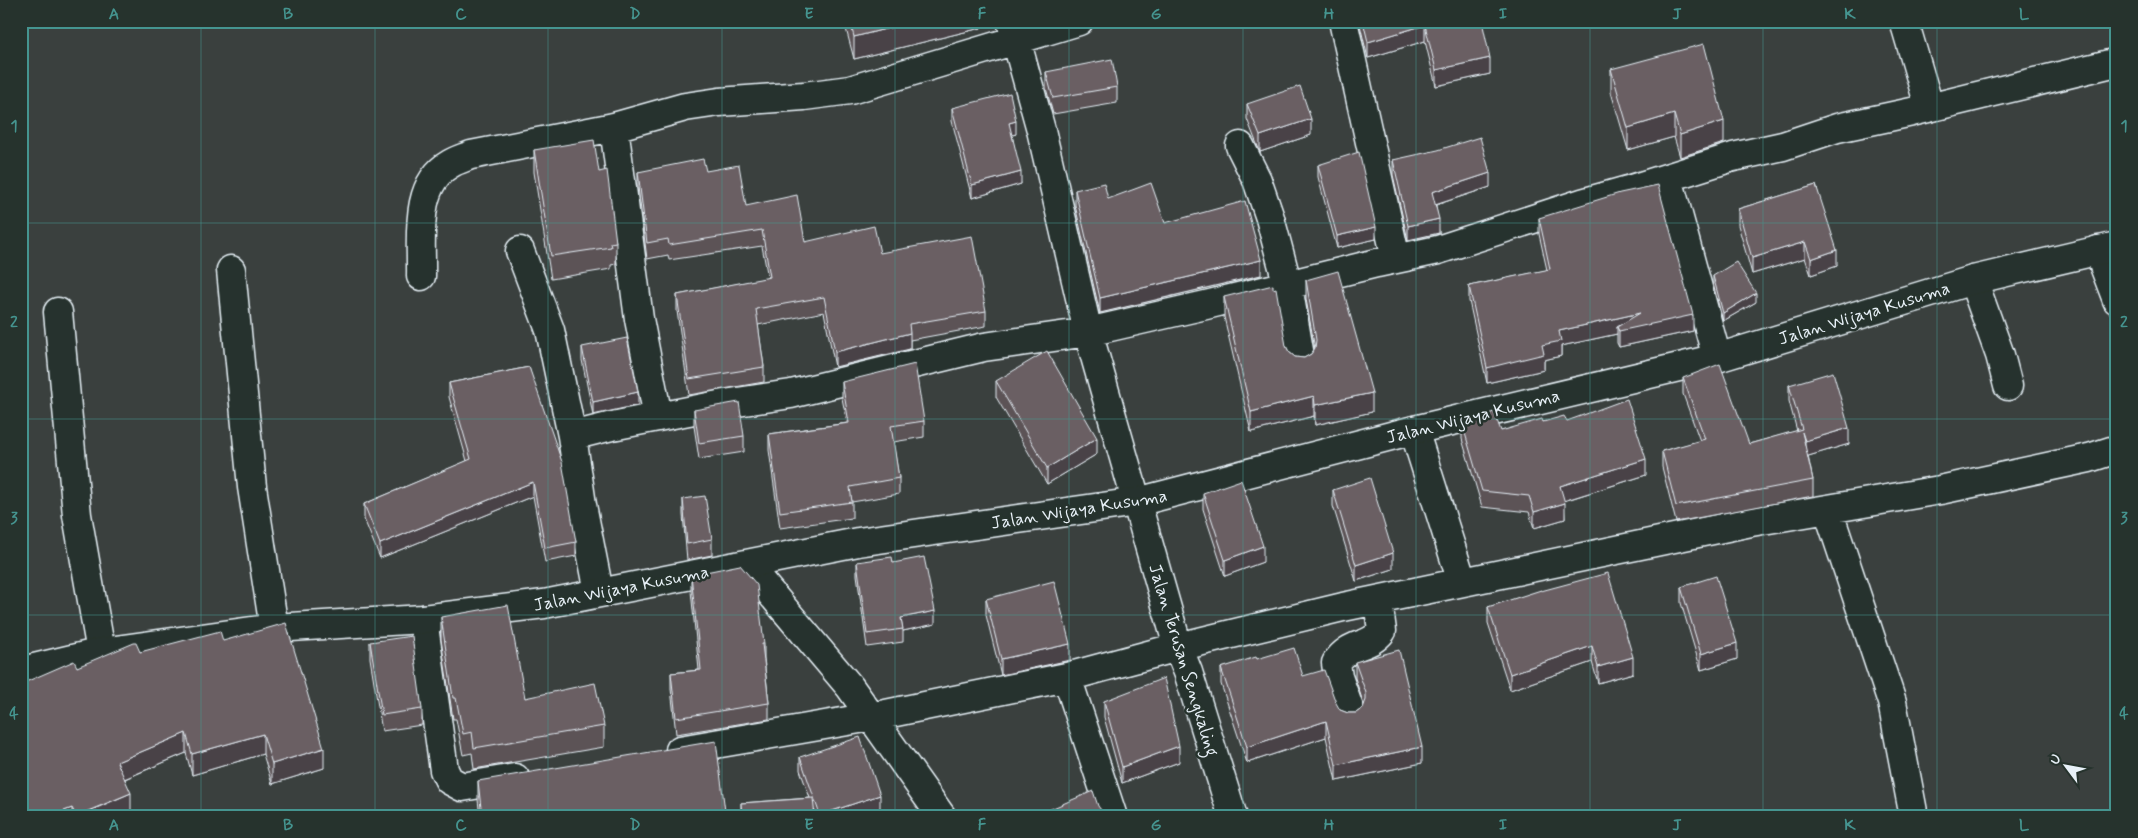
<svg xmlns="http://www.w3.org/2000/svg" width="2138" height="838" viewBox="0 0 2138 838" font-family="Mynerve,sans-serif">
<rect width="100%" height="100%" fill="#3a403e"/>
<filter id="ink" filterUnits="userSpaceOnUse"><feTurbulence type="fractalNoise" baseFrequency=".02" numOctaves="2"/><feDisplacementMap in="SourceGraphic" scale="10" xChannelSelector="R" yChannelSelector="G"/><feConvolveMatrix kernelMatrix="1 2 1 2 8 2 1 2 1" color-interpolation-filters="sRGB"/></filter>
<g filter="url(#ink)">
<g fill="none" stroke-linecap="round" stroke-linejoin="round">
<defs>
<path id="minor" d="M1011,21l30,109 47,202 90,315 10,25 45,145
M1343,21l53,238
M1904,21l25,85
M614,127l25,192 19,98
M1240,146l17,34 13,38 18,68 13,76
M1668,178l49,180
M2098,250l19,50
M520,251l30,79 22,106
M231,270l21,217 22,141
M421,276c1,-36 -8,-91 29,-112 6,-4 14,-6 21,-9l143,-28 71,-20 34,-5 85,-6 46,-6 229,-69
M1973,280l27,75 8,31
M58,312l19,203 24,137
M1414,430l48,152
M1828,510l64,192 22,115
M747,565l103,122 92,130
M599,592l-17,-87 -10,-69 40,-10 112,-22 67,-10 193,-47 104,-15 118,-27 171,-42 61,-13 144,-47 46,-13 105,-33 50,-11 54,-18 75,-16 205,-50
M423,619l21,151 5,10 13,7 53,-9
M1067,677l46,140
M1351,714l-13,-37 -2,-14c14,-22 32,-14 46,-32l-4,-30
M680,750l191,-33 196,-40 111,-30 165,-40 408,-85 189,-32 149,-32 28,-9"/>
<path id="secondary" d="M21,671l80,-19 173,-24 149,-9 121,-15 314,-62 279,-40 277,-72 303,-72 256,-78 144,-34"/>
</defs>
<use href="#minor" stroke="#e8f1f8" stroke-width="31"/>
<use href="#secondary" stroke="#e8f1f8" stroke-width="31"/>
<use href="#minor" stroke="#26332d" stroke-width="28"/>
<use href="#secondary" stroke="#26332d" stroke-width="28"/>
</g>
<path fill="#5b5256" stroke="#e8f1f8" d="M844,21h137v7l-127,31z
M1359,21h123l8,53 -54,12 -11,-45 -57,17z
M1611,69l113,74 -44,14 -6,-20 -46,13 -17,-58z
M1046,72l71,15v16l-64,11 -7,-26z
M1247,104l64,31 -51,17 -13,-33z
M952,108l64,26 -4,1 9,49 -49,14 -20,-77z
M534,150l65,22 17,70v22l-5,1v4l-60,10 -17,-107z
M1393,160l97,27 -54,18 3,28 -31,7 -15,-65z
M1318,165l58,74 -39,9 -19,-71z
M706,171l40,35 59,36 75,11 106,58v15l-76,14v9l-75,18 -11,-55 -66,13 6,42v15l-75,13 -12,-84v-16l91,-17 -6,-32 -93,14 -1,-5 -21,4 -9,-72v-15z
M1816,185l21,81 -26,9 -6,-17 -53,16 -14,-49v-16z
M1075,190l33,9 57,24 96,52 -161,38 -25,-108z
M1539,218l154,113 -74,16 -2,-4v-9l-56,12v10l-17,4v10l-57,13 -18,-82v-15l78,-16 -8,-36z
M1713,276l43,26 -33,19 -10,-37z
M1306,280l66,132 -57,13 -1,-9 -63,16 -27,-115v-20l62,49 3,6 6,5 9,1 7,-4 4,-5 -9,-50z
M582,347l56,58 -45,10 -11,-55z
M529,367l47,175v14l-31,6 -12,-66 -153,62 -16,-39v-15l103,-43 -18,-64v-14z
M1683,378l66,66 48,-13 -8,-30v-16l60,59 -41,12 5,24v16l-137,26 -14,-55v-16l38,-10 -17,-47z
M996,381l101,73 -50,30 -51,-87z
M842,382l82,39v16l-31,5 6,36v16l-47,8v16l-72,10 -11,-78v-16l78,-11 -5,-25z
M694,410l50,26v16l-45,7 -5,-33z
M1567,421l79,54 -82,26 1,18 -31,9 -5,-16 -47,-5 -20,-68v-16l39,8 42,-9z
M1333,490l60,79 -37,12 -23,-75z
M1203,493l60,69 -38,14 -22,-67z
M683,499l29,40v16l-25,5 -4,-45z
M857,562l36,1 42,61 -32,7v11l-36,5 -10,-72z
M691,575l73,69v14l5,45v16l-93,15 -5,-45v-16l28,-3 -8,-79z
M1681,587l56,72 -36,11 -20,-67z
M1541,591l92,82 -35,10 -6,-21 -82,28 -22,-67v-16z
M986,599l84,61 -69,15 -15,-60z
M441,617l84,81 79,28v21l-130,22 -2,-16 -9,2 -7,-36h-3l-12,-80z
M223,641l101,127 -52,16 -9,-30 -71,21 -6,-22 -61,26 6,34 -8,4h-102l56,-150 63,-15z
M370,642l52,67v16l-40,6 -12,-73z
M1257,659l46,17 37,34 8,3h8l7,-5 1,-3 -9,-27v-16l67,101 -86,18 -10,-44 -79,26 -26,-79v-16z
M1104,701l75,61 -57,21 -18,-66z
M800,757l80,51 -27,9h-36l-3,-7 1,7h-74v-14l69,-5 -10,-28z
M478,781l247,30v6h-245l-2,-17z"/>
<path fill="#4a4246" stroke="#e8f1f8" d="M917,21h64v7l-127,31v-22z
M1425,25v16l-57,17v-16z
M1490,58v16l-54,12v-16z
M1674,114v23l-46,13v-22z
M1311,119v16l-51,17v-16z
M1016,121v13l-7,2v-13z
M1724,121v22l-44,14v-22z
M1021,172v12l-49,14v-13z
M1490,173v14l-58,19v-14z
M1439,219v14l-31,7v-14z
M1376,227v12l-39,9v-12z
M1805,242v16l-53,16v-16z
M1837,250v16l-26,9v-16z
M1261,260v15l-161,38v-15z
M1756,293v9l-33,19v-8z
M1640,313l53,2v16l-74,16v-16l-2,-4v7l-56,12v10l-17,4v10l-57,13v-15l55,-23 17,-14z
M910,333v16l-75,18v-15z
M638,392v13l-45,10v-13z
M1372,393v19l-57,13v-20z
M1314,396v20l-63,16v-20z
M1849,428v16l-44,13v-16z
M1097,438v16l-50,30v-16z
M1646,459v16l-86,27v-16z
M533,482v14l-153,62v-14z
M1565,503v16l-31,9v-16z
M1263,546v16l-38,14v-16z
M1393,553v16l-37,12v-16z
M935,611v13l-32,7 -2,-13z
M1737,643v16l-36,11v-16z
M1070,644v16l-69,15v-16z
M1592,646v16l-82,28v-16z
M1633,657v16l-35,10v-16z
M1326,721v16l-79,26v-16z
M186,733v20l-69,29v-20z
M263,734v20l-71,21v-21z
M1179,746v16l-57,21v-16z
M1422,747v16l-86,18v-16z
M324,748v20l-52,16v-20z
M131,793v20l-8,4h-47z
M880,795v13l-27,9h-33v-2z
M72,808v9h-24z"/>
<path fill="#6a5f64" stroke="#e8f1f8" d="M850,21h67l-63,16z
M1363,21h119l8,37 -54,12 -11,-45 -57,17z
M1704,44l20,77 -44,14 -6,-21 -46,14 -17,-59z
M1112,59l5,28 -64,11 -7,-26z
M1300,86l11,33 -51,17 -13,-32z
M1010,93l6,28 -7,2 12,49 -49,13 -20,-77z
M1480,137l10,36 -58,19 7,27 -31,7 -15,-66 45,-10z
M594,140l5,32 8,-2 9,72 -6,1 1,4 -60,9 -17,-106z
M1359,152l17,75 -39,9 -19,-71z
M703,159l3,12 33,-6 7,41 51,-11 8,47 69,-16 6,27 92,-17 14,75 -77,13 1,9 -75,19 -11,-55 -68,12 8,58 -75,12 -12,-84 93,-18 -8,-47 -93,15 -1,-6 -21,4 -9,-71z
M1104,183l4,16 43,-16 14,40 80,-22 16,59 -161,38 -25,-108z
M1658,185l35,130 -74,16 -2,-4 23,-14 -81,18 2,10 -19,4 2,9 -57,14 -18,-82 81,-17 -11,-51 81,-25z
M1816,185l21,65 -26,9 -6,-17 -53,16 -14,-49z
M1736,262l20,31 -33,20 -10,-37z
M1338,271l34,122 -57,12 -1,-9 -63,16 -27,-115 49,-12v4l3,-1 10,58 3,6 6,5 9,1 7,-4 4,-6 1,-8 -10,-60z
M627,338l11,54 -45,10 -11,-55z
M1047,351l50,87 -50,30 -51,-87z
M915,364l9,57 -33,5 8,52 -49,9 2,15 -72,10 -11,-78 80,-11 -7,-41z
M1720,364l29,80 53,-15 -13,-44 44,-13 16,56 -44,13 -3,-9 11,48 -137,26 -14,-55 43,-12 -22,-61z
M529,367l33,95 14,80 -31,6 -12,-66 -153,62 -16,-40 107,-45 -22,-76z
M1627,399l19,60 -86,27 5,17 -31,9 -5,-16 -47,-5 -20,-68 32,-11 7,19 41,-12 1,3 21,-6 3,5z
M739,402l5,34 -45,7 -5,-33z
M1370,478l23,75 -37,12 -23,-75z
M1241,480l22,66 -38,14 -22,-67z
M705,496l7,43 -25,5 -4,-45z
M892,557l1,6 31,-6 11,54 -34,7 2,11 -36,5 -10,-72z
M740,565l17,20 7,59h-2l7,59 -93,15 -5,-45 30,-3 -10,-95z
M1608,573l25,84 -35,10 -6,-21 -82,28 -22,-67 53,-17v1z
M1716,576l21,67 -36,11 -20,-67z
M1054,581l16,63 -69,15 -15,-60z
M508,605l17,93 70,-15 9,43 -130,22 -2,-16 -9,2 -7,-36h-3l-12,-81z
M286,623l38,125 -52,16 -9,-30 -71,20 -6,-21 -69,29 14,31 -55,23 -4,-8 -24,9h-27v-133l53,-23 3,6 57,-24h2l4,9 80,-21 3,10z
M412,636l10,73 -40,6 -12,-73z
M1294,648l9,28 21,-6 12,33 4,7 8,3h8l7,-5 3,-8v-7l-11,-31 44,-12 23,97 -86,18 -10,-44 -79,26 -26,-79 35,-11 1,2z
M1164,678l15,68 -57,21 -18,-66z
M860,737l20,58 -60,20 -20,-58z
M716,741l9,70 -40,6h-203l-4,-36z
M1093,791l5,15 6,8 2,3h-74z
M813,798l2,19h-73l-1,-14z"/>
</g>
<path fill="none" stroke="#459590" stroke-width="1" stroke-opacity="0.55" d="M201,21v796M375,21v796M548,21v796M722,21v796M895,21v796M1069,21v796M1243,21v796M1416,21v796M1590,21v796M1763,21v796M1937,21v796M21,223h2096M21,419h2096M21,615h2096"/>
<g text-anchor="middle" stroke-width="5" stroke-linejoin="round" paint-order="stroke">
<g font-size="18" fill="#e8f1f8" stroke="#26332d">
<text transform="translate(1864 313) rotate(-17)" y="6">Jalan Wijaya Kusuma</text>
<text transform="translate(1473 416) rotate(-14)" y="6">Jalan Wijaya Kusuma</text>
<text transform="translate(1079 509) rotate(-9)" y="6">Jalan Wijaya Kusuma</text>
<text transform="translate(621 588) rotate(-11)" y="6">Jalan Wijaya Kusuma</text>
<text transform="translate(1184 660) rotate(73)" y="6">Jalan Terusan Sengkaling</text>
</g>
</g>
<rect width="2138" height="838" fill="none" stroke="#26332d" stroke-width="55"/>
<g transform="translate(2066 766) rotate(302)" stroke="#26332d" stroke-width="4" paint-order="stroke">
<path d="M0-4L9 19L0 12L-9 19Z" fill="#e8f1f8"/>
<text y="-8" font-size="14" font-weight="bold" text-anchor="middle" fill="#e8f1f8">U</text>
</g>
<rect x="28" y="28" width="2082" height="782" fill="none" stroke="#459590" stroke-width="2"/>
<g font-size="16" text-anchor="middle" font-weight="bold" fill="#459590">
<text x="114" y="19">A</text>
<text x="288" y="19">B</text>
<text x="461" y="19">C</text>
<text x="635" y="19">D</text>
<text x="809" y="19">E</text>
<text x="982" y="19">F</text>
<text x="1156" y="19">G</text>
<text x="1329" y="19">H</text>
<text x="1503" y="19">I</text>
<text x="1677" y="19">J</text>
<text x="1850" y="19">K</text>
<text x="2024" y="19">L</text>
<text x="14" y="131">1</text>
<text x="2124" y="131">1</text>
<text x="14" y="327">2</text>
<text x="2124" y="327">2</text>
<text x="14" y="523">3</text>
<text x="2124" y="523">3</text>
<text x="14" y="718">4</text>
<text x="2124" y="718">4</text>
<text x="114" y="830">A</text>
<text x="288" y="830">B</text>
<text x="461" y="830">C</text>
<text x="635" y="830">D</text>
<text x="809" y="830">E</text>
<text x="982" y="830">F</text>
<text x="1156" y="830">G</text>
<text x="1329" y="830">H</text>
<text x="1503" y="830">I</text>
<text x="1677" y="830">J</text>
<text x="1850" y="830">K</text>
<text x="2024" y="830">L</text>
</g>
</svg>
